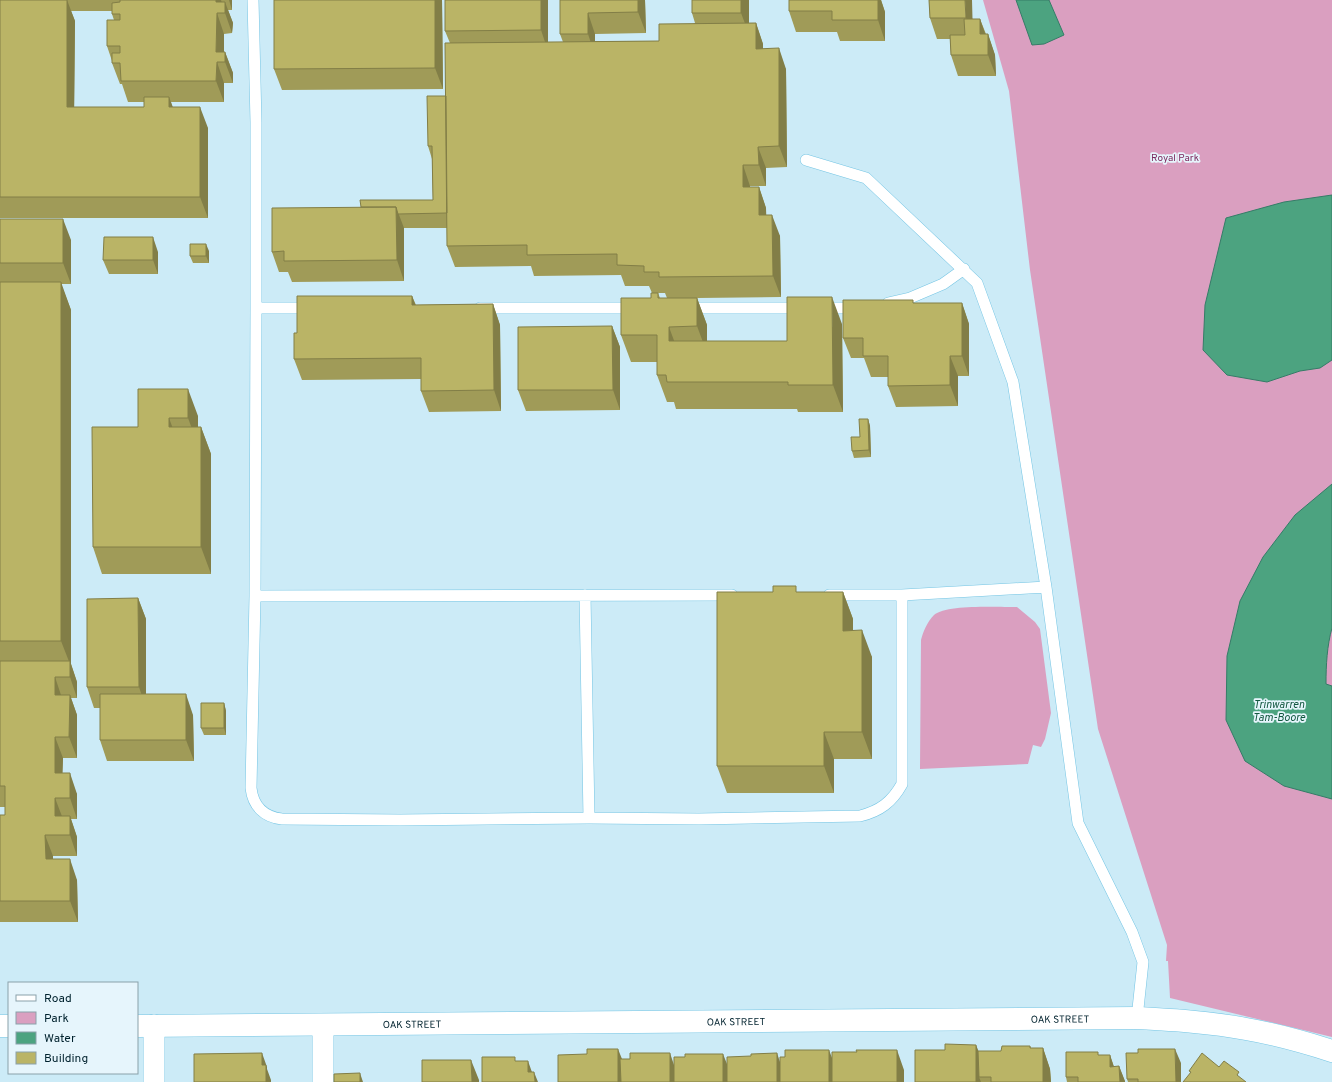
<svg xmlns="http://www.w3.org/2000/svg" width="1332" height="1082" viewBox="0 0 1332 1082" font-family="Overpass,sans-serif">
<rect width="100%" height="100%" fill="#ccebf7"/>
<path fill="#da9fc0" d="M983,0h349v1037l-162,-39 -2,-37h-2l1,-16 -69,-216 -68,-459 -21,-179z
M1017,607l18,15 5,7 11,84 -6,26 -4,8 -8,-2 -5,19 -108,5 1,-129c2,-8 6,-18 13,-25 12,-11 65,-8 83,-8z"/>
<path fill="#4ca380" stroke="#357c67" d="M1016,0h33l15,35 -20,9 -12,1z
M1332,195v165l-12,8 -20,3 -33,11 -40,-7 -24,-25 2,-45 21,-87 58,-16z
M1332,484v144c-5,18 -6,37 -6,56l6,2v113l-48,-13 -39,-25 -19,-41 1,-64 13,-55 23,-44 32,-42z"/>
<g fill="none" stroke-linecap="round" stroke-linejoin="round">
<defs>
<path id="service" d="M253,0l3,122v186l-1,288 -4,192c2,18 13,29 31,31l118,1 189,-2 110,1 161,-3c20,-5 32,-14 42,-32v-189
M806,160l60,18 111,105 36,99 33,205 32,236 54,109 11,30 -6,56
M888,303l22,-5 33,-14 21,-15
M256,308h55
M480,308h155
M686,308h115
M822,308h35
M585,595l4,223
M829,595h73l144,-8
M255,596l477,-1"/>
<path id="minor" d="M323,1025v57
M154,1082v-57"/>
<g id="tertiary">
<path d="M0,1026h9"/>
<path id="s1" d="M137,1026l1000,-8c36,2 73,4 109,11 29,5 58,13 86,22"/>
</g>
</defs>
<use href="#service" stroke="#74c5e4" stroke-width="12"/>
<use href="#minor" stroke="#74c5e4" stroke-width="22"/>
<use href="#tertiary" stroke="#74c5e4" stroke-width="23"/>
<use href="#service" stroke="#fff" stroke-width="11"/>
<use href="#minor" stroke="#fff" stroke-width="21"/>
<use href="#tertiary" stroke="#fff" stroke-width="22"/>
</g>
<path fill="#a09b58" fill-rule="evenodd" d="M0,0h232v10h-4l5,13 -1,10 -8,1v18h1l8,21v10h-9v19h-53l1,5 36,21v90h-208zM71,11h41v3l2,6 -7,26 5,15v2l8,21h2l6,18h16v5h-70l1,-86z
M274,0h168l1,89 -161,1 -8,-21z
M548,0v42h15l-3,-8v-34h85l1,33 -51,1v7h64l36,-18 -3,-10 57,-13v23h7l7,21v5l23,20 1,98 -21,1v18h-16v1h9l7,21v7l14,21 1,61 -84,1 10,27v16h80l55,-17 1,88h-45l-1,-3h-121l-2,-7h-7l-10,-27v-13h-26l-10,-27 30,-37 1,-5 -3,-7h-24l-4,-11 -87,1 -3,-10 -76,1 -8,-21v-18h-43v53l-112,1 -4,-10h-9l-7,-20 89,-45 72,-7 -1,-41 -4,-13 18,-50 4,-53 -5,-12zM652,293h13l2,5h-7l-2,-5z
M789,0h92l4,12v29h-45l-3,-9h-41l-7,-21z
M929,0l44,19h7l6,15h2l7,21 1,21h-38l-7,-21 -1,-16h-13l-7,-21z
M0,219l71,21v44h-10l10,26v354l6,18v16h-6l6,17v43h-14l-1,15 15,21v25h-6l6,18v19h-24v3l24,21 1,42h-78v-107h5v-8h-5z
M209,251v12h-16l-3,-7z
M158,252v22h-49l-6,-14z
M412,296l4,9 77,-1 7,21 1,86 -72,1 -8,-21v-12l-119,1 -8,-21 3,-26z
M914,303h48l7,21v52h-11v30l-62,1 -8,-21v-9h-17l-7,-19h-13l-8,-20z
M612,326l8,21v63l-94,1 -8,-21z
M138,389l60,27v11h3l10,27v120h-109l-9,-27 45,-120z
M868,419l2,7 1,31 -17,1 -2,-7 8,-14z
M798,592h45l10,27v11l19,27v102h-38v34h-107l-10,-27z
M138,598l8,21v75l47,21 1,46h-87l-7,-21v-32h-6l-7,-21z
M224,703l2,8v24h-22l-3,-7z
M976,1045l2,6h23l29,-5 1,2h12l7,21 1,13h-136l30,-32z
M1099,1055h11l4,12 5,-1 6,16h-58l-1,-5z
M1181,1063v19h-53l-1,-3z"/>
<path fill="#827e47" d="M67,0l8,21 -1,106 -7,-20z
M216,0h5l3,10 -8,-8z
M229,0h3v10z
M435,0h7l1,89 -8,-21z
M541,0h7v51l-7,-21z
M638,0h7l1,33 -8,-21z
M741,0h8v34l-8,-21z
M878,0h3l4,12v29l-7,-21z
M965,0h7l1,38 -7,-20z
M225,2l8,21 -1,10 -7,-20z
M217,13l7,21v28l-8,-10z
M588,13l7,21v21l-7,-21z
M980,19l7,20 1,16 -8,-21z
M756,23l7,21v26l-7,-21z
M988,34l7,21 1,21 -8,-21z
M779,48l7,21 1,98 -8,-21z
M225,52l8,21v10l-8,-21z
M217,62l7,21v19l-8,-21z
M169,97l8,21 -8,-11z
M200,107l8,21v90l-8,-21z
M758,147l8,21v18l-7,-21z
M743,165l7,21v22l-7,-21z
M759,187l7,21 1,28 -8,-21z
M396,207l8,21v53l-7,-21z
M772,215l8,21 1,61 -8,-21z
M63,219l8,21v44l-8,-21z
M153,237l5,15v22l-5,-14z
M206,244l3,7v12l-3,-7z
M61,282l10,28v354l6,18v16l-7,-21v-13l-9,-23z
M412,296l8,21 -8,-12z
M832,297l10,27 1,88 -10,-27z
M697,298l10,27v28l-10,-27z
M962,303l7,21v52l-7,-20z
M493,304l7,21 1,86 -7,-21z
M612,326l8,21v63l-7,-20z
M669,327l10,27 -10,-13z
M950,356l8,20v30l-8,-21z
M188,389l10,27v29l-10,-27z
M169,418l10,27 -10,-18z
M868,419l2,7 1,31 -2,-7z
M201,427l10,27v120l-10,-27z
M843,592l10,27v39l-10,-27z
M138,598l8,21v89l-7,-21z
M862,630l10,27v102l-10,-27z
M55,677l7,21 -7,-3z
M186,694l7,21 1,46 -8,-21z
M70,695l7,20v43l-8,-21z
M224,703l2,8v24l-2,-7z
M824,732l10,27v34l-10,-27z
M55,737l8,21 -1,36 -7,-21z
M70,773l7,21v25l-7,-21z
M55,798l8,21 -8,-3z
M70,816l7,21v19l-7,-21z
M45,835l8,21v24l-7,-21z
M70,859l7,21 1,42 -8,-21z
M976,1045l8,20 -5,12 2,5h-5z
M1043,1048l7,21 1,13h-8z
M618,1049l8,20v13h-8z
M1175,1049l6,14v19h-5z
M829,1050l8,21v11h-8z
M897,1050l7,20v12h-7z
M262,1053l5,14v2l4,11v2h-5l-4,-17z
M670,1053l7,21v8h-7z
M777,1053l7,21 1,8h-8z
M723,1054l8,20v8h-8z
M1110,1055l5,15 -5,-3z
M471,1060l8,20v2h-7z
M528,1061l5,14 -5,-3z
M1119,1066l6,15v1h-5z
M534,1072l4,10h-3z
M360,1073l3,9h-3z"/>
<path fill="#bab466" stroke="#827e47" d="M0,0h67v107h77v-10h25v10h31v90h-200z
M120,0h96v2h9v11h-8l-1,39h9v10h-8l-1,19h-95l-1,-18h-8v-10h8v-7h-13v-26h13v-6h-8v-11l8,-1z
M274,0h161v68l-161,1z
M445,0h96v30l-96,1z
M560,0h78v12l-50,1v21h-28z
M692,0h49v13h-49z
M789,0h89v20h-46v-9h-43z
M929,0h36l1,18h-36z
M964,19h16v15h8v21h-37l-1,-20h15z
M756,23v26l23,-1v98l-21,1 1,18h-16v22h16v28h13l1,61 -114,1v-5h-15v-6l-27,-1v-11l-90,1v-10l-80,1 -2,-203 214,-2v-17z
M427,96h19l1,117 -49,1 -2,-7h-35l-1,-7h73l-1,-54h-4z
M396,207l1,53 -113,1v-10l-12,1v-44z
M0,219h63v44h-63z
M104,237h49v23h-50z
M190,244h16v12h-16z
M0,282h61v359h-61z
M651,293h7v5h39v28l-28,1v14h118v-44h45l1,88h-45v-3h-121l-1,-7h-9v-40h-36v-37h30z
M297,296h115v9l81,-1 1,86 -73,1v-33l-127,1v-26h3z
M843,300h70v3h49v53h-12v29l-62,1v-30h-25v-18h-20z
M612,326l1,64h-95v-63z
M138,389h50v29h-19v9h32v120h-108l-1,-120h46z
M859,419h9l1,31 -17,1 -1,-14h9z
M773,586h23v6h47v39l19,-1v102h-38v34h-107v-174h56z
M138,598l1,89h-52v-88z
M0,661h70v16h-15v18h15l-1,42h-14v36h15v25h-15v18h15v19h-25l1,24h24v42h-70v-86h5v-29h-5z
M100,694h86v46h-86z
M201,703h23v25h-23z
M945,1044l31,1v37h-61v-32h30z
M1002,1046h28v2h13v34h-52v-5h-12l-1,-26h23z
M587,1049h31v33h-60v-27l29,-1z
M1138,1049h37l1,33h-38v-3h-11l-1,-26h12z
M785,1050h44v32h-49v-25h5z
M856,1050h41v32h-65v-30h25z
M1066,1052h32v3h12v12l9,-1 1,16h-42v-5h-12z
M262,1053v12h4v17h-72v-28z
M630,1053h40v29h-49l-1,-23h10z
M777,1053v29h-50v-25l24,-1v-2z
M1202,1053l17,14 5,-6 15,11 -2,3 9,7h-63l8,-10 -2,-1z
M685,1054h38v28h-49v-25h11z
M482,1057h33v4h13v11h6l1,10h-53z
M422,1060h49l1,22h-50z
M360,1073v9h-26v-8z"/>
<g text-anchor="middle" stroke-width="3.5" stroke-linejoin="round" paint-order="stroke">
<g font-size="10" fill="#7d2a5f" stroke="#e6f5fc">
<text x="1175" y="161">Royal Park</text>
</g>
<g font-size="10" fill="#00222e" stroke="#e6f5fc">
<text dy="4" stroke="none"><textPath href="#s1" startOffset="923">OAK STREET</textPath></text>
<text dy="4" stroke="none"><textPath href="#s1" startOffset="599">OAK STREET</textPath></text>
<text dy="4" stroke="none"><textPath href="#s1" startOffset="275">OAK STREET</textPath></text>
</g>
<g font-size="11" font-style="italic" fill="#12573f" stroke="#e6f5fc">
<text x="1279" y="708">Trinwarren<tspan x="1279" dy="13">Tam-Boore</tspan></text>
</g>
</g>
<rect x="8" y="982" width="130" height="92" fill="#e6f5fc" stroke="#8aa1aa"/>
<rect x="16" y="995" width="20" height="6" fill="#ffffff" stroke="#8aa1aa"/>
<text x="44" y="1002" font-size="12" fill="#00222e">Road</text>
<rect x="16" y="1012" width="20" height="12" fill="#da9fc0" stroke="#8aa1aa"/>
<text x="44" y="1022" font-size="12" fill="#00222e">Park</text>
<rect x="16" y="1032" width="20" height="12" fill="#4ca380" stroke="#8aa1aa"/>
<text x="44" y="1042" font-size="12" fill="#00222e">Water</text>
<rect x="16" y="1052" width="20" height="12" fill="#bab466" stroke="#8aa1aa"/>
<text x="44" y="1062" font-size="12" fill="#00222e">Building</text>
</svg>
